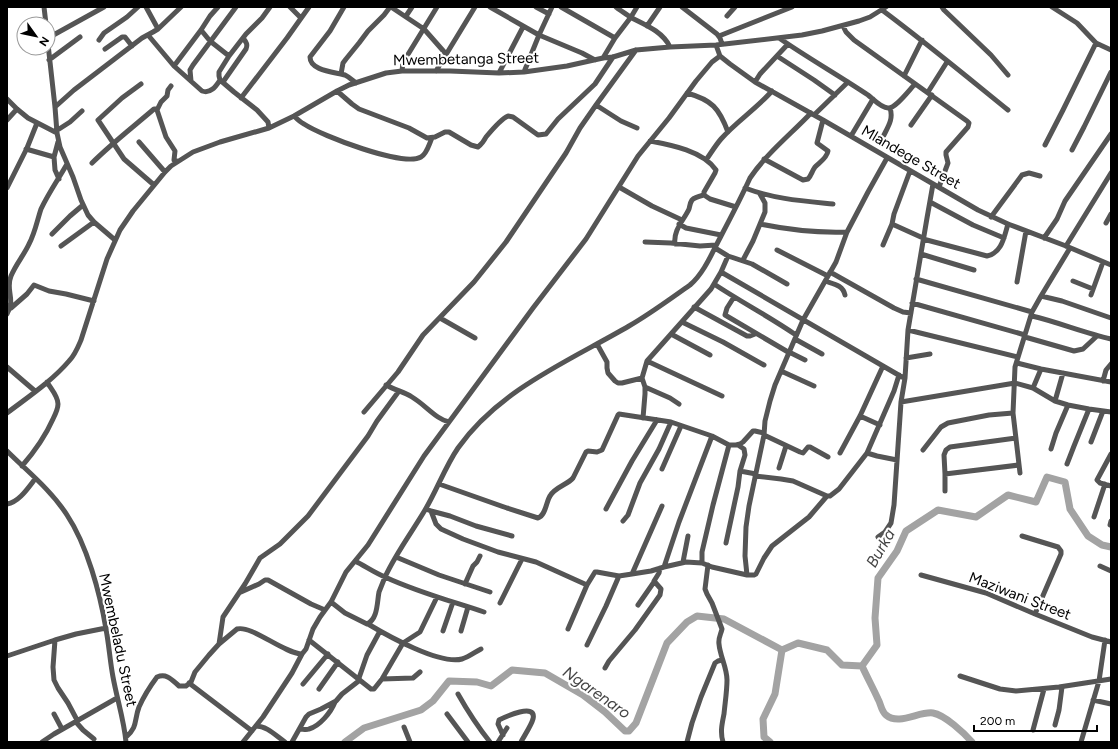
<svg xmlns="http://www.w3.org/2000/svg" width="1118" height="749" viewBox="0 0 1118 749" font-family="Figtree,sans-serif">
<rect width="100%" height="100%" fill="#fff"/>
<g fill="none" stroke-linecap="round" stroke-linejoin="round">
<path stroke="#a3a3a3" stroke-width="7" d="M782,650l16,-7 29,7 15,15 20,1 15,-21 -2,-27 3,-40 19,-27 9,-20 32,-21 38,7 32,-22 28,7 11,-25 18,5 5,27 18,27 14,9 9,2
M862,666c5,11 11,22 16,33 3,5 3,12 8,16 13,11 33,-4 47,-2 12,2 31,20 39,29
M345,742l19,-14 57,-18 12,-9 16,-20 28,1 14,4 21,-16 33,3 38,22 22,17 20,19h4l7,-8 31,-80 20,-21 10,-6 27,3 58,31 -7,44 -12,25 1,18 6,5"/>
<path stroke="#555" stroke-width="5" d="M44,7l2,17
M146,7l12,22
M290,7l11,11
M344,7l-14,24 -20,26c0,14 25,15 35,18 4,2 7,5 11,8
M391,7l33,22 22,25
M490,7l49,28 43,18 13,7
M536,7l13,7
M561,7l54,31
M616,7c5,4 10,7 16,11 14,7 31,14 38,29
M682,7l35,27 3,4 2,6
M942,7l2,3 47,45 17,20
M1052,7l25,16 19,20 15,7
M882,10c43,32 84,66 126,100
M406,16l6,-9
M727,16l8,-9
M647,26l13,-19
M843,26l3,6 8,8 113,81 2,2 -1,4 -22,25v3l2,8 -9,24
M201,30l9,11 19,15
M148,35l26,31 28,25c9,3 14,-5 18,-11
M719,36l73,-29
M48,38l56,-31
M779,38c29,20 59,37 89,57 5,4 13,13 20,13 7,1 22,-19 27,-24
M99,40l5,-7 23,-16 11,-10
M48,44l7,63 2,26 3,14 13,30 8,23 7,15 6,7 21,18
M716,45l4,11 10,8 25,18 68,38 155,90 30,14 58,22 45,19
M105,49l17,-12h3l7,9
M777,56l37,24 21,15
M603,58l12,-20 16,-21 6,-10
M49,60l31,-23
M174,66l27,-36 9,-14 8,-9
M402,71l1,-9 4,-6 30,-49
M436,71l39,-64
M524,72l15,-37 13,-28
M499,73l24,-46
M341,74l2,-11 3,-4 13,-16 9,-12 16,-16 6,-8
M904,76l18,-36
M191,81l-1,-11 3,-5 43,-58
M223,82l23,-33c2,-5 0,-7 -3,-11
M755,82l5,-8 28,-30
M141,84l-19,14 -24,22 26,39 30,26
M171,86l-3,4 -1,6 -6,6 -4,8 9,27 9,14 -1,9 3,1
M337,91l15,13 7,5 50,19 18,10 8,-1 10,-5h4l22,13 7,2c4,-3 6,-6 8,-10 5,-6 15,-18 22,-21l5,1 25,18 8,-1 12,-15 37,-35 18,-27
M928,92l19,-30
M687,93c25,7 32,15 41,39
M241,98l46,-60 22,-31
M7,99l10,10 11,9 29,15
M596,105l25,16 16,7
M55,107l19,-17 68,-52 11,-6 5,-3 23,-22
M814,115l34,-33
M294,116c3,3 6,6 10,8 18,12 99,43 117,33 6,-3 8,-13 11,-19
M7,120l10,-11
M911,125l21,-30
M269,128l-1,-6 -11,-12 -23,-18 -14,-12 -1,-4v-4l10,-16 17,-22 16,-16 8,-11
M56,131l14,-9 12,-11
M851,136l22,-37
M882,139c5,-11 12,-19 8,-31
M650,141c21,4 53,10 66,29l-1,3 -11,19v3l6,4 26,8
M139,142l26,30
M1045,145l18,-35 33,-67
M26,149l28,8 1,13 4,9
M1072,150l12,-23 27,-55
M54,157l4,-15
M764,159l39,21 5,-1c3,-3 4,-8 7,-12 5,-5 12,-9 13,-16l-11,-8 6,-23
M706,160c5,-7 9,-14 15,-21 15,-17 35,-30 51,-48
M92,163c19,-19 41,-36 62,-54h3
M619,187l33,19 30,14
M7,188l20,-40 10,-25
M745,188c29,11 58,13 88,16
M930,202l43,23 31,13
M991,217l31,-42 7,-2 11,3
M1106,223l5,-9
M679,224l7,4 35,7
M760,224c29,6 58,9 87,8
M892,224l31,14
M52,234l18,-18 13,-11
M1044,238l13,-19 8,-18 46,-67
M923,239l64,17c15,-3 17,-19 21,-32
M645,242l26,1 29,3 16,-1
M675,244c-2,-14 9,-24 14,-35 1,-4 1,-6 3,-9 3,-3 8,-4 12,-5
M883,245l9,-21 2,-10 16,-43
M61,246l33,-24
M1066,246l45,-73
M715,248l13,8 24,8 35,20
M777,250l51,26
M921,254l53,16
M743,260l10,-19 12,-29v-9l-5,-9
M721,272l181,105
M830,272l64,36 9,4 8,1
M916,279l116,33
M825,281c9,3 18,4 20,14
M1073,281l20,8
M1017,282l9,-51
M714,284c27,18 56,33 82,51
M1091,295l12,-33
M1041,296l21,5 49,17
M734,297l-7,11 -2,7 63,37
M912,303l113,32
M694,307l53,29h3l5,-2
M11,308l16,-14 7,-9 15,6 17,3 28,7
M7,314c9,-15 -2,-24 4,-38 5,-12 13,-21 18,-32 6,-11 8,-23 12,-35 7,-15 18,-31 26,-45
M1032,316c26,6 52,17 79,23
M440,318l35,20
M682,322l41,20 41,23
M908,330l110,27
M671,334l39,21
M1025,337l49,14 9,-2 14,-13
M795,339l27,15
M597,344l10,18v6l1,5 7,8 3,2h4l20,-5
M789,352l16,8
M906,358l24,-4
M647,361l75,35
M1017,363l24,6 70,13
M7,367l28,24
M781,371l33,15
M1103,381l3,-11 5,-6
M386,385c9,5 18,7 26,12 10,6 17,14 26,20 3,2 7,4 11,5
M645,387l25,11 9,6
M1033,388l8,-19
M1055,401l8,-28
M901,402l114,-19 18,5 22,13 13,4 21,4 22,3
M364,412l34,-40 25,-37 51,-53 32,-40 60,-89 14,-25 16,-23 40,-55
M7,413c21,-16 45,-32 62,-52 6,-6 9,-14 12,-21l26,-81 13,-29 13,-19 32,-39 6,-6 22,-14 27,-10 49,-14 25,-12 43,-25 12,-6 37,-12 16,-2h48l49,2 25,-1 43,-6 36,-8 10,-1 23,-7 34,-3 46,-2 86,-10 20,-4 37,-10 11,-4 16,-10
M860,416l20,9
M643,418l2,-24v-7l-3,-9 5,-17 64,-72 10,-17 7,-16
M764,435l36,17 3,1 5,-6h2l18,10
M1091,442l12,-31
M1051,449l5,-16 12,-28
M923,450l18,-23 7,-4 41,-8 24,-2
M7,451c20,20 44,39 60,64 20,30 33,78 39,114 3,16 4,32 7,48 4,22 11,43 13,65
M840,453l20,-37 23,-50
M867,453l10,3 20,4
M1111,454l-14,26 3,3 11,3
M1067,464l7,-18 15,-37
M22,466c13,-15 23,-29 31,-47 2,-4 5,-10 5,-15 0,-8 -7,-15 -11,-22
M779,468l7,-22
M662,469l19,-43
M740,471l16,3
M1020,473l-7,-60 2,-46 17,-55 9,-16 29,-48
M945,474l74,-9
M755,476l26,3 12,2 34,15
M439,484l68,24 31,10c8,-3 8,-16 12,-22 5,-9 17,-11 23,-18l13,-26 2,-1 9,1 5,-2 16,-35 1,-1 52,8 41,14 17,9h7l4,-1 3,-2 10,-11h2l9,2
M945,491v-17l-1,-19 2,-5 4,-3 66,-9
M7,504c12,-2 21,-16 28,-25
M426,509l5,2 5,13 5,5 22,10 35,13 38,10 51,23
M606,509l26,-48 25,-41
M431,511l19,5 26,10 36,10
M1094,517l11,-33
M623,521l5,-6 12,-32 19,-34 12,-27
M1110,525l1,-4
M1022,536l36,11 3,4v3l-26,60
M878,537l7,-5 6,-9 3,-18 7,-103 4,-24 3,-48 19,-112 6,-34
M726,543l12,-56 2,-16 5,-16 -1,-6 -6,-4
M396,557l43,18 51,17
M355,561c10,5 20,12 30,16 32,15 66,24 99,35
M683,562l5,-26
M702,563v-11l11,-47 16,-60
M708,565l-3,24 2,5 5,9 10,26c-1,5 -4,9 -3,15 1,12 8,24 8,36 0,11 -2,23 -3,34 -2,10 -4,18 -1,28
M1100,566l11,5
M664,567l15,-45 33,-86
M632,574l30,-68
M747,575l-2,-19 1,-29 3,-21 15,-71 1,-14 5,-20 5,-16 28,-65 33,-58 11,-30 21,-40 19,-34
M921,575l65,18 49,21 57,23 19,5
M465,584l8,-18 4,-4 3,-6
M241,592l18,-8 6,-4h3l43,24 14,6
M331,602l14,11 22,11c11,-5 10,-22 12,-32 2,-5 4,-10 6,-15 11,-24 27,-45 40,-67 12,-20 20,-43 33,-62 42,-59 111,-87 171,-122 21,-12 41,-27 61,-41 14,-12 22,-32 31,-49 10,-19 20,-38 29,-58 17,-25 40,-43 61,-65
M500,603l22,-44
M638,605l16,-23
M368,624c20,12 72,41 94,35 7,-2 13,-7 19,-10
M568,629l19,-44 8,-13h2l22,4 13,-2 19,-3 13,-4 22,-5 16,1 10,4 35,8h7l2,-1 8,-16 8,-12 37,-29 18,-21h3l9,-7 28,-36 27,-62 5,-16
M443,631l10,-29
M461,631l7,-24
M55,640l-2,27 1,13 4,8 10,15 9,17
M309,640l62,49h3l8,-10 21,-36 17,-11 17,-35
M219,644l4,-27 22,-33 15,-26 20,-14 28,-28 60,-80 9,-15 22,-30
M587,645l19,-39 13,-30
M7,656l48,-16 21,-6 30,-6
M605,668l4,-7 26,-31 25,-35 1,-6 -7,-8 5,-8 1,-5
M960,676l40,13 16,2 43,-4 52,-8
M359,678l8,-23 13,-24
M382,679l31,-1 7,-6
M189,683l63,48
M303,684l25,-30
M319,689l19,-27
M458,694c9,16 20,33 32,48
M1093,700l18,4
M54,714l8,15
M447,714l21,28
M76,722l7,8 11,9
M1055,725l4,-15 3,-23
M256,726c11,0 20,10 29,16
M404,727l6,15
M300,729c3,0 6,1 9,0 11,-3 22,-17 26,-27
M1033,730l11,-41
M503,735l-5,-11 1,-4c6,-3 38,-18 34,-1 -2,7 -9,17 -12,23
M126,737c12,-10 8,-17 13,-30 4,-9 12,-22 18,-30 10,-4 15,3 22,9h7l5,-4 4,-10 14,-17 10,-11 18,-15c15,-4 46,24 65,25l4,-5 7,-20 7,-12 11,-15 15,-30 22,-27 56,-89 109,-148 53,-69 52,-83 31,-38 27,-37 16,-19 8,-6
M42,742l12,-8 63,-36
M243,742l20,-25 29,-44 10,-19
M292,742l14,-25 3,-3 12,-5 15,-8 6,-7 18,-14
M498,742l9,-14
M687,742l5,-19 9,-26 14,-34 3,-2 4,-1
M1081,742l18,-61 6,-41"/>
</g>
<g text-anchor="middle" stroke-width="4" stroke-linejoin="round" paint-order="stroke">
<g font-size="15" fill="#000" stroke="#fff">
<text transform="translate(466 59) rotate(-1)" y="5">Mwembetanga Street</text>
<text transform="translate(911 157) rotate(30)" y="5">Mlandege Street</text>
<text transform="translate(1020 596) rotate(21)" y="5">Maziwani Street</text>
<text transform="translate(118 640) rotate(78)" y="5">Mwembeladu Street</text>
</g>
<g font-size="16" font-style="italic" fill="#444" stroke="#fff">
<text transform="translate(880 548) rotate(-60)" y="6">Burka</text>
<text transform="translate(597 692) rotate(35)" y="6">Ngarenaro</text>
</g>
</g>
<rect width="1118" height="749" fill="none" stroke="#000000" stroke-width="16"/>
<g transform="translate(36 36) rotate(123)"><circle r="19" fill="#ffffff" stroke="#999999"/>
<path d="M0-3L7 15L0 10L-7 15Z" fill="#000000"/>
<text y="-6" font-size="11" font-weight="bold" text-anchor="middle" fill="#000000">N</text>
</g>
<path d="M974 725v6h123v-6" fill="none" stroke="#000000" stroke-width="2"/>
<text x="980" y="725" font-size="12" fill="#000000" stroke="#ffffff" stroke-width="3" paint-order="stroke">200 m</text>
</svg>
